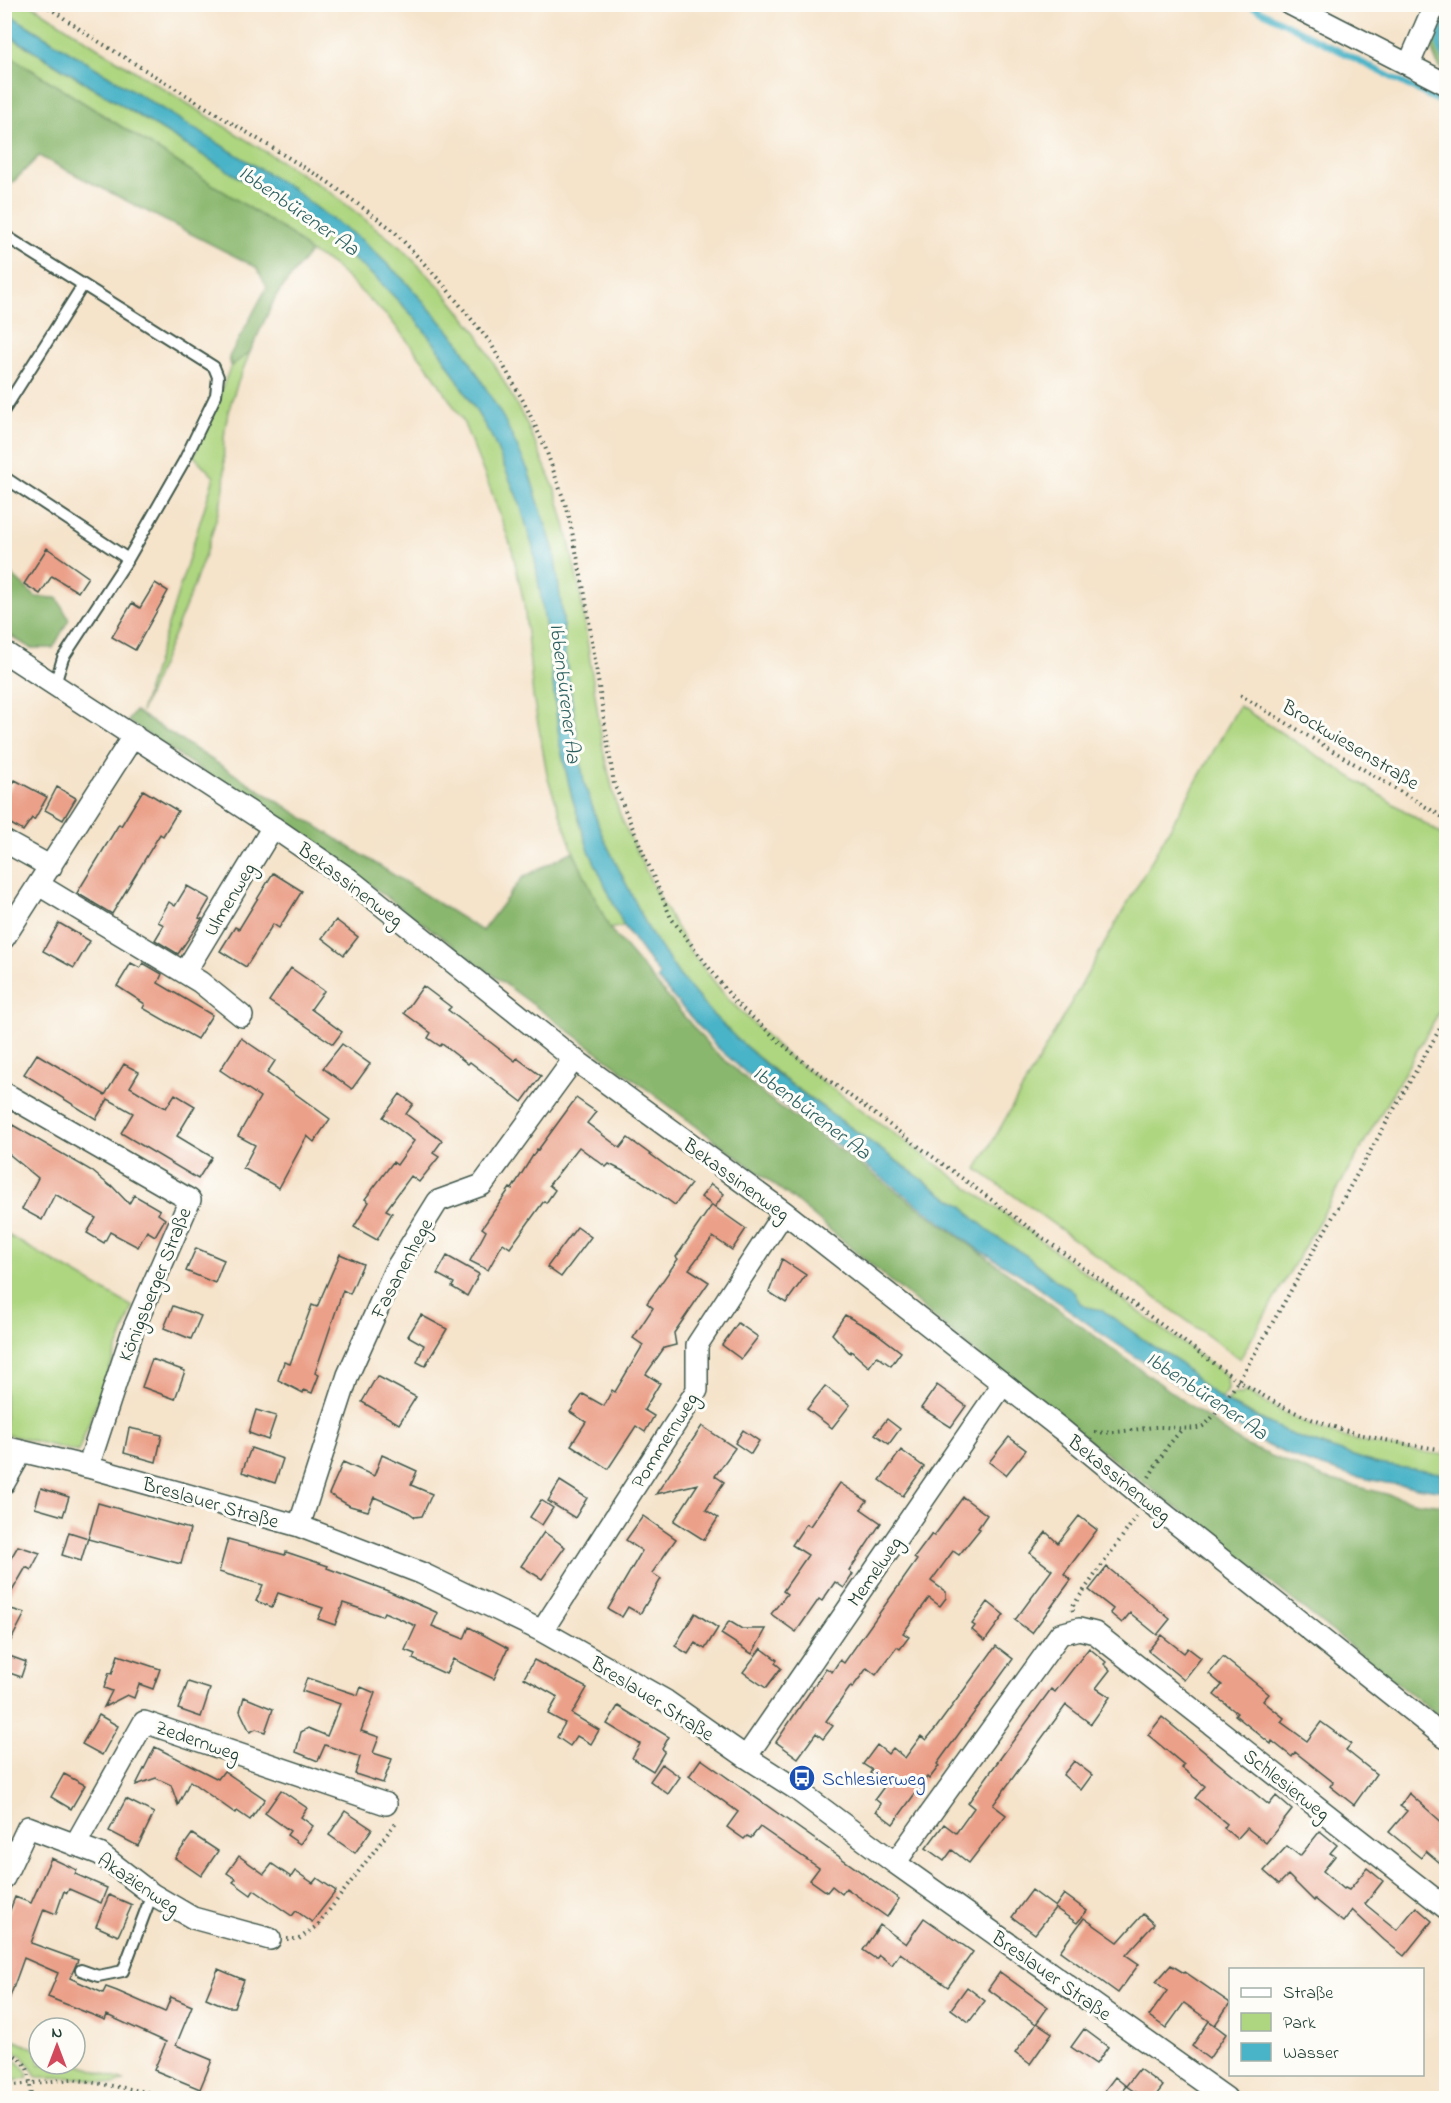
<svg xmlns="http://www.w3.org/2000/svg" width="1451" height="2103" viewBox="0 0 1451 2103" font-family="'Indie Flower',sans-serif">
<rect width="100%" height="100%" fill="#fdfcf7"/>
<filter id="ink" filterUnits="userSpaceOnUse"><feTurbulence type="fractalNoise" baseFrequency=".0167" numOctaves="2"/><feDisplacementMap in="SourceGraphic" scale="12" xChannelSelector="R" yChannelSelector="G"/><feConvolveMatrix kernelMatrix="1 2 1 2 8 2 1 2 1" color-interpolation-filters="sRGB"/></filter>
<filter id="wash" filterUnits="userSpaceOnUse"><feTurbulence type="fractalNoise" baseFrequency=".008" numOctaves="4" result="noise"/><feDisplacementMap in="SourceGraphic" scale="24" xChannelSelector="R" yChannelSelector="G"/><feGaussianBlur stdDeviation="1.35" result="paint"/><feColorMatrix in="noise" values="0 0 0 0 0 0 0 0 0 0 0 0 0 0 0 0 0 1.4 0 .05"/><feComposite in="paint" operator="in"/></filter>
<g filter="url(#wash)">
<rect width="100%" height="100%" fill="#f5e3ca"/>
<path fill="#aed680" stroke="#668a5a" stroke-width="1.5" d="M4,5h28l80,52 217,134 72,57 39,39 36,44 50,91 30,70 9,32 15,68 23,157 12,51 7,20 34,72 34,59 38,48 57,55 442,322 1,14 -6,9 -15,-10 -33,-31 -20,-11 -52,-37 -16,-3 -6,-4 -7,-12 -14,-8 -32,-27 -32,-20 -21,-18 -11,-12 -22,-13 -158,-115 -47,-40 -23,-23 -34,-40 -30,-45 -47,-95 -18,-52 -20,-136 -1,-28 -9,-68 -26,-81 -70,-129 -53,-60 -42,-40 -37,-26 -32,-25 -289,-178z
M4,33l302,186 71,60 35,36 26,33 54,89 28,67 13,44 16,100 11,97 12,52 16,51 36,78 -15,3 -36,-78 -25,-72 -15,-83 -9,-93 -12,-54 -20,-56 -30,-74 -31,-48 -41,-52 -58,-55 -22,-12 -18,-17 -287,-182z
M250,352c-11,28 -24,56 -26,87 -2,18 3,35 -1,54 -18,76 -52,147 -82,219l73,-235 -20,-21 37,-90z
M1239,706l207,131v163l-206,359 -263,-190z
M4,1233l129,74 -55,145 -73,-18z
M1246,1391c23,14 45,27 70,37 41,16 86,22 130,27v19l-69,-10 -80,-27 -70,-35 6,-8h9z
M5,2037l34,13v14l36,-1 49,18 -10,3 -32,-6 -45,-1 -14,-21 -18,-8z
M5,2056c11,4 16,8 23,18l-1,4 -22,3z"/>
<path fill="#8ab76e" stroke="#547a51" stroke-width="1.5" d="M1446,5v70c-24,-25 -11,-43 0,-70z
M5,53l287,182 18,17 -34,44 -26,56 -19,14 -2,-9 38,-70 -11,-20 -217,-111 -34,34z
M4,568l32,29 21,1 12,21 -16,29h-23l-25,-16z
M135,711l347,220 40,-53 51,-27 37,78 101,119 56,49 476,347 81,34 93,24 29,3v217l-260,-207 -180,-137 -213,-179 -209,-157 -230,-169 -226,-152z"/>
<path fill="#49b3c7" stroke="#34787e" stroke-width="1.5" d="M5,12l289,178 32,25 37,26 42,40 53,60 46,78 24,51 26,81 9,68 1,29 20,135 18,52 47,95 30,45 34,40 23,23 44,39 161,116 22,13 11,12 21,18 32,20 32,27 14,8 7,12 6,4 16,3 52,37 20,11 33,31 22,15 68,33 80,27 69,10v17l-60,-8 -41,-9 -44,-14 -39,-17 -34,-22 -28,-21 -98,-66 -81,-59 -42,-25 -180,-134 -36,-28 -46,-41 -59,-67 1,-6 -35,-48 -36,-78 -16,-51 -12,-52 -11,-97 -16,-100 -13,-44 -28,-67 -54,-89 -26,-33 -35,-36 -71,-60 -301,-186z"/>
<g fill="none" stroke-linecap="round" stroke-linejoin="round">
<path stroke="#49b3c7" stroke-width="6" d="M1247,4l199,101
M1446,20l-7,24 7,19"/>
</g>
<g id="blocks">
<path fill="#eba089" d="M47,548l41,29 -10,15 -26,-16 -12,18 -16,-10z
M155,583l13,8 -33,59 -23,-13 20,-34 8,5z
M15,780l32,17 -13,23 -2,-2 -9,13 -19,-11v-21z
M57,787l19,11 -13,22 -18,-10z
M143,790l35,21 -15,25 -3,-2 -48,80 -35,-21 42,-69 2,2z
M273,873l29,18 -23,37 -6,-4 -27,43 -26,-16 15,-24 4,2z
M187,886l23,13 -11,19 3,1 -24,35 -23,-14 9,-15 -6,-3 11,-20 6,4z
M336,920l22,17 -14,18 -22,-17z
M59,923l31,18 -16,27 -31,-17z
M131,963l9,5 3,-5 19,11 -4,9 54,32 -15,24 -54,-31 2,-4 -28,-18z
M291,968l33,23 -13,18 31,23 -9,12 -64,-43z
M423,986l28,21 -3,3 67,51 2,-3 24,18 -19,26 -52,-40 -2,2 -26,-20 -2,2 -12,-8 3,-5 -27,-20z
M241,1038l34,23 -8,12 63,46 -16,23 -7,-6 -28,52 -36,-20 12,-23 -17,-9 22,-39 -40,-27z
M342,1044l28,20 -18,25 -29,-21z
M37,1054l68,41 19,-31 15,8 -9,15 23,14 13,7 9,-14 20,12 -18,30 35,21 -14,22 -77,-46 12,-20 -25,-14 -12,20 -72,-45z
M400,1094l13,10 -7,10 36,27 -9,12 6,4 -20,25 -8,-6 -25,34 6,3 -15,27 -23,-13 15,-25 -4,-3 28,-37 4,3 17,-24 -31,-24z
M576,1098l20,14 -9,11 33,25 8,-10 63,46 -16,21 -38,-27 -28,-14 -3,3 -27,-20 -30,38 6,5 -9,13 -2,-2 -34,47 -7,-5 -15,27 -18,-9 16,-30 -4,-3 28,-40 2,1 25,-40 1,1z
M4,1120l88,51 18,15 1,-1 18,19 5,-9 26,15 -2,4 7,5 -10,17 -8,-5 -9,16 -28,-15 -6,11 -17,-10 9,-15 -41,-24 -13,26 -20,-11 16,-31 -34,-28z
M711,1184l13,10 -9,13 -14,-10z
M712,1205l34,24 -14,21 -19,-13 -24,32 20,13 -35,51 2,12 -12,3 -18,26 14,9 -16,27 10,6 -9,16 -9,-6 -28,43 -37,-24 15,-23 -16,-10 13,-18 21,12 8,-16 3,2 28,-47 -10,-7 20,-30 -6,-5 31,-44 -2,-2z
M577,1227l14,10 -30,40 -14,-10z
M196,1248l28,12 -9,23 -29,-12z
M340,1254l23,10 -13,30 -7,-4 -28,83 4,2 -7,18 -8,-3 -1,3 -25,-13 6,-18 6,2 22,-59 5,2z
M447,1256l32,18 -12,22 -15,-9 2,-4 -17,-9z
M782,1259l24,16 -20,28 -17,-11z
M173,1306l28,10 -10,23 -27,-11z
M421,1315l26,14 -22,37 -8,-4 7,-17 -16,-9z
M845,1315l30,17 26,20 -10,14 -14,-10 -8,11 -18,-16 -1,2 -18,-19z
M738,1323l20,14 -17,22 -19,-14z
M152,1359l33,12 -10,28 -33,-12z
M377,1376l39,21 -17,27 -37,-22z
M937,1385l29,21 -15,21 -30,-19z
M825,1386l25,19 -18,23 -25,-19z
M256,1410l20,6 -8,24 -19,-7z
M887,1419l13,10 -11,15 -14,-10z
M702,1426l33,22 -20,28 9,6 -18,28 12,8 -14,22 -30,-19 24,-37 -42,10z
M129,1428l33,7 -6,27 -32,-9z
M743,1430l16,11 -8,13 -16,-11z
M1009,1437l17,13 -20,25 -17,-13z
M251,1448l32,11 -8,24 -33,-11z
M901,1450l23,17 -21,29 -23,-16z
M382,1455l35,16 -6,14 21,9 -10,22 -7,1 -7,-5 -34,-15 -6,14 -18,-5 -21,-12 14,-32 31,14z
M560,1481l27,17 -12,20 -27,-17z
M840,1483l27,18 -6,8 20,14 -32,48 4,3 -9,14 -9,-6 -13,19 -3,-2 -23,33 -25,-18 16,-20 -4,-3 25,-36 -16,-10 14,-21 4,2z
M41,1488l28,9 -6,19 -28,-8z
M963,1497l24,18 -9,13 2,1 -21,26 -6,-4 -22,30 15,11v6l-6,8 -11,-8 -26,35 6,4 -9,12 -3,-2 -21,28 -9,-7 -15,20 -1,-2 -25,35 7,5 -10,13 -7,-6 -18,25 -22,-16 50,-74 6,4 8,-12 4,3 73,-103 -3,-2 18,-24 2,2z
M541,1500l12,8 -11,17 -12,-8z
M98,1503l92,26 -9,35 -93,-25z
M643,1516l33,23 -24,34 9,6 -21,35 -12,-7 -6,10 -14,-8 34,-58 -16,-11z
M1079,1516l18,14 -33,44 7,6 -39,53 -17,-13 37,-50 -22,-17 16,-21 12,11z
M69,1532l19,6 -7,23 -19,-6z
M544,1532l21,15 -23,32 -21,-13z
M228,1539l57,16 1,-3 42,14 -1,2 61,23 50,22 -6,13 32,13 5,-12 39,21 -14,31 -41,-20 -7,15 -33,-15 2,-5 -10,-4 11,-24 -32,-14 -2,4 -39,-13 -8,22 -17,-6 5,-11 -45,-15 -6,14 -16,-6 7,-16 -44,-13z
M18,1546l22,7 -9,17 -5,-3 -22,38v-51l7,4z
M1107,1567l63,52 -13,16 -27,-22 -8,10 -12,-10 3,-4 -24,-19z
M988,1602l16,13 -19,26 -13,-11 3,-4 -3,-2z
M4,1607l21,6 -21,41z
M695,1613l23,15 -13,21 -10,-6 -7,11 -13,-8z
M729,1621l13,8h24l-14,25 -31,-20z
M1161,1635l23,18 4,-5 13,10 -17,22 -36,-29z
M996,1646l17,13 -76,105 2,2 -10,13 -2,-2 -34,47 -17,-13 5,-7 -6,-5 11,-15 -16,-11 2,-3 -9,-6 14,-19 11,9 5,-6 12,10 16,-22 5,4 10,-12z
M761,1648l16,12 -2,3 6,5 -15,20 -23,-16z
M1089,1648l17,14 -2,2 6,6 -14,18 14,9 -19,27 -25,-19 -73,100 13,10 -37,48 -17,-13 -8,11 -18,-13 18,-24 12,9 18,-25 -6,-5 26,-36 57,-78 4,3z
M4,1654l22,8 -5,15 -17,-6z
M118,1655l42,14 -7,20 -14,-5 -5,14 -7,-3 -23,12 8,-16 -8,-3 5,-15 3,1z
M1223,1657l46,37 -6,7 21,17 -3,4 26,19 14,-19 30,22 -5,6 30,24 -22,31 -24,-19 3,-4 -38,-30 -3,5 -20,-16 -1,3 -36,-29 2,-2 -23,-18 8,-10 -13,-11z
M534,1660l53,28 -15,26 27,16 -8,14 -14,-8 -7,10 -13,-9 8,-14 -17,-9 10,-17 -34,-19z
M307,1678l51,17 3,-8 14,6 -14,38 18,6 -6,16 19,6 -9,24 -28,-9 5,-17 -35,-12 -7,16 -22,-9 5,-20 7,-4 19,8 13,-32 -38,-13z
M188,1682l22,7 -9,28 -23,-8z
M244,1697l29,12 -8,23 -9,-3 -6,3 -10,-21z
M618,1706l51,31 -7,12 3,2 -12,20 -21,-13 8,-14 -33,-20z
M99,1715l19,11 -16,29 -20,-11z
M1162,1717l107,88 7,-9 16,14 -26,33 -19,-15 -10,11 -13,-11 3,-4 -32,-26 10,-12 -23,-18 2,-3 -36,-30z
M155,1747l63,32 6,-8 41,28 -15,21 -13,-9 -2,2 -45,-32 -12,24 -7,-20 -15,-7 -20,7z
M701,1759l198,140 -12,18 -41,-29 -4,6 -10,-8 -5,6 -17,-12 9,-12 -59,-41 -9,11 -4,-2 -3,3 -17,-12 11,-15 -49,-36z
M1074,1761l18,14 -11,15 -18,-15z
M662,1764l18,13 -12,17 -18,-13z
M64,1774l21,11 -14,24 -20,-12z
M281,1790l26,18 -6,9 12,9 -13,18 -13,-9 3,-4 -25,-18z
M1409,1793l37,33v42l-20,-17 -5,7 -32,-26 18,-21 -7,-5z
M126,1799l28,14 -16,33 -29,-15z
M345,1811l27,18 -17,24 -26,-18z
M1320,1831l17,14 -7,8 5,3 -12,15 21,18 1,-1 4,2 18,-22 16,13 -18,23 32,26 19,-23 16,14 -28,35 -20,-16 -32,-30 -9,12 -28,-23 -1,2 -26,-26 -9,9 -15,-13 23,-25 13,10z
M192,1834l26,17 -17,25 -26,-18z
M239,1856l25,18 8,-10 19,13 4,-6 18,12 4,-5 19,13 -24,31 -16,-11 -4,5 -38,-26 -3,5 -18,-13 3,-3 -9,-6z
M51,1858l26,12 -2,4 32,14 -6,15 -32,-14 -2,4 -3,-2 -8,23 -12,-5 -13,34 47,17 -8,18 33,15 3,-6 11,4 48,21 6,-15 21,9 -16,39 36,15 -12,29 -46,-19 12,-28 -59,-27 -2,5 -57,-23 10,-24 -34,-15 -18,50 -2,-1v-81l11,-29 16,6z
M1032,1890l23,17 9,-13 23,17 -10,12 -22,-15 -20,26 -23,-17z
M109,1895l23,10 -14,31 -22,-10z
M1143,1914l11,10 -28,31 13,9 -21,29 -58,-42 24,-33 34,24z
M924,1918l49,34 -25,35 -48,-34 -8,12 -13,-10 -3,4 -13,-9 17,-25 26,19z
M1171,1965l13,8 1,-1 45,31 -15,22 -31,-22 -18,25 -17,-12 18,-25 -11,-9z
M218,1969l26,11 -10,27h-7l-21,-9z
M1000,1972l48,35 -12,17 -48,-35z
M967,1987l18,14 -16,21 -18,-13z
M1209,2021l17,13 -17,25 -17,-13z
M1037,2023l15,10 -22,31 -15,-11z
M1084,2029l24,18 -12,17 -25,-17z
M1139,2069l24,17 -9,12h-10l-18,-12 -9,12h-18l16,-21 11,9z"/>
</g>
</g>
<g filter="url(#ink)">
<use href="#blocks" fill-opacity="0" stroke="#3f564a" stroke-width="1.5"/>
<g fill="none" stroke-linecap="round" stroke-linejoin="round">
<defs>
<path id="service" d="M4,235l210,132 4,10 -2,18 -32,66 -56,98 -65,99 -8,26
M4,410l79,-125
M4,477l124,82
M81,1970l17,6 25,-5 29,-77"/>
<path id="minor" d="M1290,4l156,80
M1409,64l26,-60
M4,652l269,175 76,52 225,180 210,153 277,217 87,72 298,237
M4,841l47,26
M39,885l161,97 42,34
M4,938l130,-203
M185,972l88,-145
M4,1093l186,107 -57,130 -45,137
M4,1447l84,20 211,59 122,47 121,58 124,70 80,56 50,32 99,74 331,235
M4,1483l18,-32
M299,1526l49,-151 47,-105 43,-69 44,-16 92,-126
M542,1631l155,-241v-45l87,-133
M746,1757l257,-373
M75,1845l69,-123 242,82
M895,1863l165,-229 19,-5 16,4 351,275
M4,1878l24,-51 72,27 52,40 41,24 77,21"/>
</defs>
<use href="#service" stroke="#3f564a" stroke-width="14"/>
<use href="#minor" stroke="#3f564a" stroke-width="24"/>
<path stroke="#3f564a" stroke-width="4" stroke-dasharray="1.5 4.5" stroke-linecap="butt" d="M44,4l44,31 240,147 65,48 49,53 48,59 35,62 20,43 23,65 17,83 29,189 57,134 65,85 61,54 441,324c17,9 34,21 52,29 50,23 103,33 156,40
M1240,695l206,124
M1095,1432c21,2 39,-3 60,-5 15,-1 31,4 46,0 15,-5 54,-74 64,-91l181,-318
M1149,1477l18,-30 16,-19
M1073,1611l-1,-4 65,-91
M287,1939h12l19,-14 79,-104
M4,2051c28,9 25,23 27,47
M4,2086l69,-7 91,16 13,3"/>
<use href="#service" stroke="#fff" stroke-width="10"/>
<use href="#minor" stroke="#fff" stroke-width="21"/>
</g>
</g>
<defs>
<symbol id="bus-disc" viewBox="-11 -11 22 22"><circle r="9.5" fill="#1a4fb4" stroke="#fdfcf7"/><path d="M-5-6H5V4H4V6H2V4H-2V6H-4V4H-5ZM-3.5-4V0h7V-4ZM-3.5 1.2v1.5H-2V1.2ZM2 1.2v1.5H3.5V1.2Z" fill="#fff"/></symbol>
</defs>
<g fill-rule="evenodd">
<use href="#bus-disc" x="787" y="1763" width="30" height="30"/>
</g>
<g text-anchor="middle" stroke-width="6" stroke-linejoin="round" paint-order="stroke">
<g font-size="20" fill="#1f3d34" stroke="#fdfcf7">
<text transform="translate(1351 744) rotate(31)" y="7">Brockwiesenstraße</text>
<text transform="translate(351 884) rotate(37)" y="7">Bekassinenweg</text>
<text transform="translate(229 899) rotate(-59)" y="7">Ulmenweg</text>
<text transform="translate(737 1179) rotate(36)" y="7">Bekassinenweg</text>
<text transform="translate(401 1268) rotate(-62)" y="7">Fasanenhege</text>
<text transform="translate(154 1284) rotate(-68)" y="7">Königsberger Straße</text>
<text transform="translate(664 1440) rotate(-58)" y="7">Pommernweg</text>
<text transform="translate(1120 1478) rotate(39)" y="7">Bekassinenweg</text>
<text transform="translate(211 1502) rotate(16)" y="7">Breslauer Straße</text>
<text transform="translate(874 1571) rotate(-55)" y="7">Memelweg</text>
<text transform="translate(653 1698) rotate(32)" y="7">Breslauer Straße</text>
<text transform="translate(198 1740) rotate(19)" y="7">Zedernweg</text>
<text transform="translate(1287 1784) rotate(38)" y="7">Schlesierweg</text>
<text transform="translate(139 1883) rotate(34)" y="7">Akazienweg</text>
<text transform="translate(1052 1975) rotate(35)" y="7">Breslauer Straße</text>
</g>
<g font-size="20" fill="#164399" stroke="#fdfcf7" text-anchor="start">
<text x="822" y="1785">Schlesierweg</text>
</g>
<g font-size="21" font-style="italic" fill="#2c6060" stroke="#fdfcf7">
<text transform="translate(299 210) rotate(35)" y="7">Ibbenbürener Aa</text>
<text transform="translate(566 693) rotate(83)" y="7">Ibbenbürener Aa</text>
<text transform="translate(812 1112) rotate(37)" y="7">Ibbenbürener Aa</text>
<text transform="translate(1207 1395) rotate(34)" y="7">Ibbenbürener Aa</text>
</g>
</g>
<rect width="1451" height="2103" fill="none" stroke="#fdfcf7" stroke-width="24"/>
<rect x="1229" y="1968" width="195" height="108" fill="#fdfcf7" stroke="#a4b0a9" stroke-width="1.5"/>
<rect x="1241" y="1988" width="30" height="9" fill="#ffffff" stroke="#a4b0a9" stroke-width="1.5"/>
<text x="1283" y="1998" font-size="18" fill="#1f3d34">Straße</text>
<rect x="1241" y="2013" width="30" height="18" fill="#aed680" stroke="#a4b0a9" stroke-width="1.5"/>
<text x="1283" y="2028" font-size="18" fill="#1f3d34">Park</text>
<rect x="1241" y="2043" width="30" height="18" fill="#49b3c7" stroke="#a4b0a9" stroke-width="1.5"/>
<text x="1283" y="2058" font-size="18" fill="#1f3d34">Wasser</text>
<g transform="translate(57 2046)"><circle r="28" fill="#fdfcf7" stroke="#a4b0a9" stroke-width="1.5"/>
<path d="M0-4.5L10 22L0 15L-10 22Z" fill="#d1495b"/>
<text y="-9" font-size="16" font-weight="bold" text-anchor="middle" fill="#1f3d34">N</text>
</g>
</svg>
